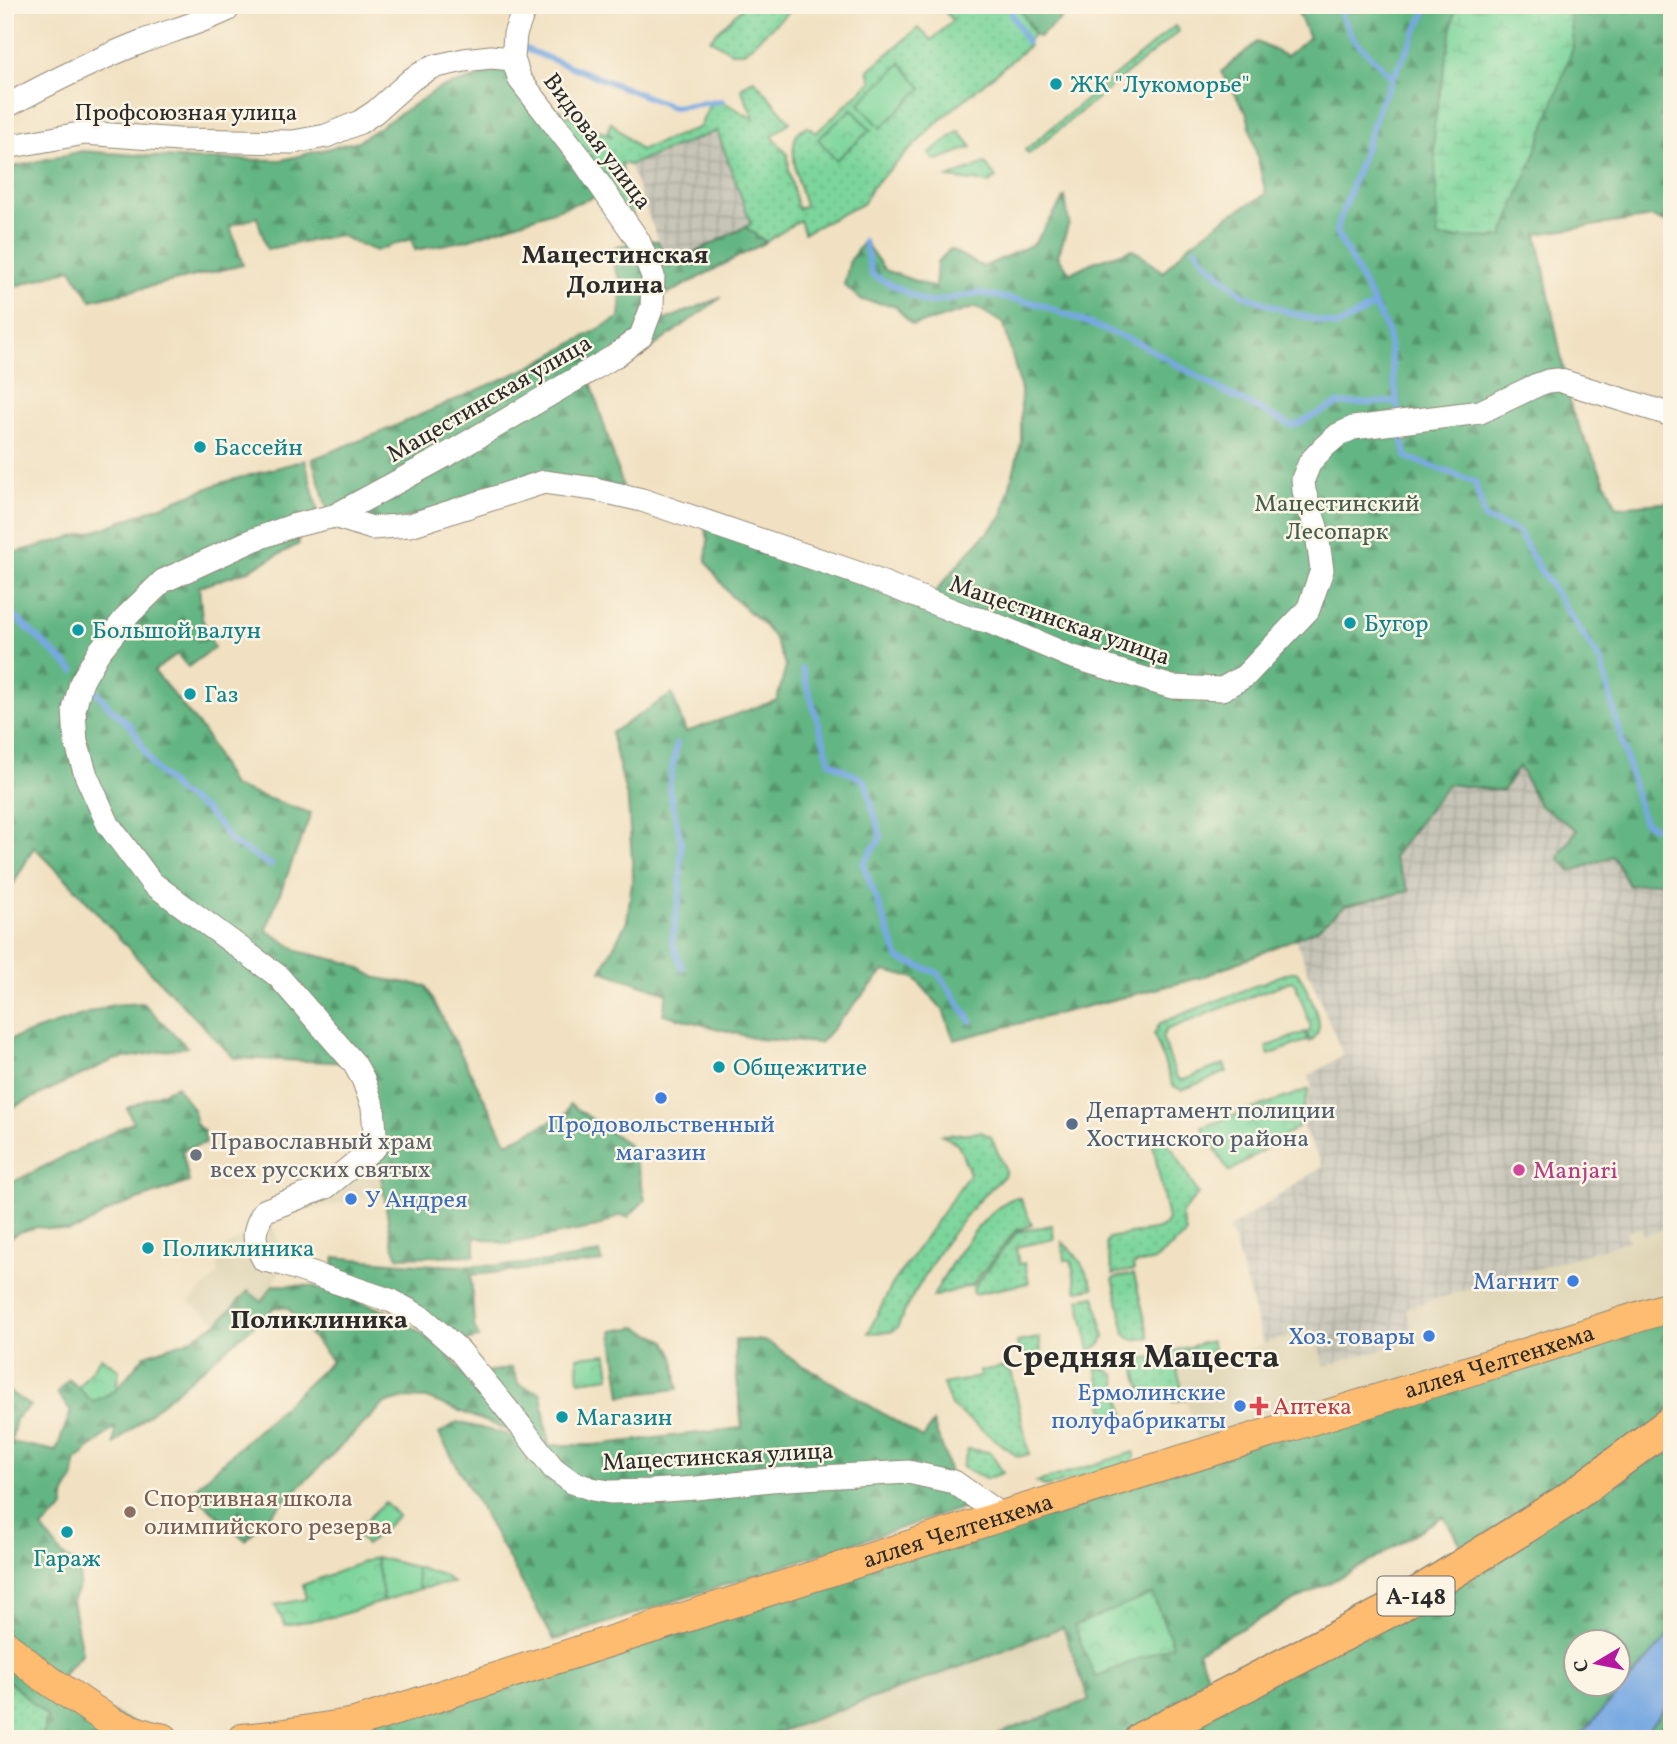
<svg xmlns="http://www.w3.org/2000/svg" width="1677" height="1744" viewBox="0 0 1677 1744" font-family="Vollkorn,serif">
<defs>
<pattern id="industrial-grid" width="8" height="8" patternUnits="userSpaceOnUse" patternTransform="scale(1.75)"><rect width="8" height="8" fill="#c7c5b8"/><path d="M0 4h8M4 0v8" fill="none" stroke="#aba99e"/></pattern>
<pattern id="grass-dots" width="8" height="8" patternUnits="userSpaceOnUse" patternTransform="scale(1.75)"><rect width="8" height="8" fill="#7bd59b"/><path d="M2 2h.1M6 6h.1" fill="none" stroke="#6ab786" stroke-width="1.8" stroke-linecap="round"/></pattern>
<pattern id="forest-firs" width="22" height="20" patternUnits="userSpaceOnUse" patternTransform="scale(1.75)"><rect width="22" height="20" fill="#64b683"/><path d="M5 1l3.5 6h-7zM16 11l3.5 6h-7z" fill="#53946b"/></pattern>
<pattern id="wetland-marsh" width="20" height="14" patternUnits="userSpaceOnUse" patternTransform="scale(1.75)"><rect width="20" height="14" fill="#7bd59b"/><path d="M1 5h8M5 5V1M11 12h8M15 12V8" fill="none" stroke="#6ab786"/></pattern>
<pattern id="park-crowns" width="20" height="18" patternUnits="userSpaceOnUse" patternTransform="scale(1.75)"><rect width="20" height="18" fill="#7bd59b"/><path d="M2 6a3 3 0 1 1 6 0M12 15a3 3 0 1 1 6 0" fill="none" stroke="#6ab786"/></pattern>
</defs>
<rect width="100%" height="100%" fill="#fcf5e5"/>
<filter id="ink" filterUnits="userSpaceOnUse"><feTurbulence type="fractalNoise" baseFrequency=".0143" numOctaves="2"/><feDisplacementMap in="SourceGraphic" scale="14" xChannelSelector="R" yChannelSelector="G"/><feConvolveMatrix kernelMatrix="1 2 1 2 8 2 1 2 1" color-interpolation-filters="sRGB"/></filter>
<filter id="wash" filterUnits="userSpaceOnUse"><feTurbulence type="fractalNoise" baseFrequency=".00686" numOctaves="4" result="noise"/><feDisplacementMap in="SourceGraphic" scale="28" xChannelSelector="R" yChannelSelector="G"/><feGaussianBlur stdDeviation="1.57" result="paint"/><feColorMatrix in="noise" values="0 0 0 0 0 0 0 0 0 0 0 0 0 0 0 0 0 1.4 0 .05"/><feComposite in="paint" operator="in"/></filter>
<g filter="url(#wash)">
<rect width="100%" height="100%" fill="#f1e1c2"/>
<path fill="#ded4b4" d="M376,1146l8,48 -112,25 11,45 -10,21 -11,17 -14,-11 -30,32 -29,-21 29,-28 -1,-21z
M1672,1227v79l-471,147 -24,-83 137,-41 11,37 90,-26 -9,-32 222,-67 -2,-9 15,-4 3,7z
M1063,1627l27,73 -106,39h-225l209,-75z"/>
<path fill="url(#industrial-grid)" d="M717,131l34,93 -83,42 -39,-101z
M1519,765l20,40 75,51 15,30 43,-6v347l-29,8 -2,-7 -15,4 3,9 -223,67 9,32 -90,26 -11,-37 -51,15 -29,-104 -6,-11 95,-63 -22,-41 11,-39 -3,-10 34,-21 -48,-116 21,-9 29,-24 63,-15 -15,-34 55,-74 55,8z"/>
<path fill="url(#grass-dots)" stroke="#538063" stroke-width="2" d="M745,5h51l-52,47h-13l-21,-13z
M938,5h80l16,29 -7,8 2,4 -88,73 -70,69 -7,15 -60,30 -4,-13 -34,22 -21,-15 6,-3 -34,-93 -88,34 -8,-2 17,77 -107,-144 81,41 -5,-5 4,-10 29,28 60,-23 9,-22 13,-4 32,18 -13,-31 13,-9 36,43 -18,14 16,19 1,17 9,37 7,-3c-5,-16 -25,-77 4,-79l7,6 56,-52 -4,-10 3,-3 47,-40 14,12 21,-20z
M1175,26l4,5 -150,123 -4,-4z
M959,131l13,16 -34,13 -5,-1 -4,-6z
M985,163l11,15 -7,5 -41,-5z
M1290,972h7c7,8 20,39 22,51 1,8 -3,14 -9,19l-3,-9 3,-3v-6l-15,-41 -4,-2 -125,49 -4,7 15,41 6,2 41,-16 3,8 -45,18 -9,-4 -19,-52 6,-11z
M1305,1032l3,8 -39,15 -3,-8z
M981,1132l10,5 14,32v5l-2,3 -26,25 -34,43 -35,59 -11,24 -7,4 -22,1 24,-48 78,-112 -12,-29 -16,-9z
M1156,1133l19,19 23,42 -17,20 5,19 -3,4 -28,23 -22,5 1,5 -21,4 -7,-29 3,-7 49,-9 6,-3 4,-6 -17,-86z
M1014,1198h6l12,27 -17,6 -43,54 -39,12c15,-30 49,-86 81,-99z
M1052,1225l2,14 -38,8 3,17 6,-1 4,20 -55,11 -1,-6 44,-56z
M1062,1242c15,11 24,29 32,46l-17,3 -6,-31h-6z
M1134,1274l15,63c-10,2 -18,6 -24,-4l-12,-55z
M1095,1296l9,41 -3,7 -11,7 -11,-52z
M1039,1338l3,20 -5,1 -18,-6 -2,-11z
M1211,1341l3,10 -39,12 10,36 -12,3 -4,-12 -24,7c-4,-11 -14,-27 -5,-37z
M1096,1366l13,5 6,4 10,43 -18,4z
M1002,1367l5,2 5,6 17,79 -11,3 -67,-51 -8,-22 37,-7 -1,-6z
M968,1449l22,3 13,21 -18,6 -23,-12z
M1134,1452l1,4 -4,6 -85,25 -9,-5z
M5,1678l42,38 -5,23h-37z"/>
<path fill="url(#forest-firs)" stroke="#487057" stroke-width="2" fill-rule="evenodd" d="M1018,5h59l-38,32 -5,-3z
M1295,5h377v220l-20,-8 -115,17 35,178 45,95 55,-5v378l-43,6 -16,-30 -42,16 -13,-15 19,-27 -38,-25 -20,-39 -16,25 -55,-7 -55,73 16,34 -64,15 -29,24 -113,47 -249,63 -11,-30 -28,-32 -31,-7 -64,72 -63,-4 -94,-25 4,-21 -66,-22 26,-50 6,-47 -5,-72 -17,-69 61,-39 14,38 91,-32 9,-34 -12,-28 -10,-13 -32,-28 -10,-13 -16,-23 2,-22 -7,-26 232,82 33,-40 36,-38 19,-74v-53l-17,-66 -28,-17 -41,13 -23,5 -17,-19 -34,-6 -17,-15 6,-25 14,-19 21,29 50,18 2,-25 13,-14 33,18 51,-23 31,-47 4,26 -11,33 12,17 23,-11 40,-13 30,23 26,-27 39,-29 38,-22 -19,-80 -26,-42 36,-30 29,14 23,-18z
M515,66l87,121 -10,11 -125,42 -52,10 -4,-11 -36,12 -36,-16 -72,14 -10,-32 -27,9 13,39 -152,35 -20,-31 -61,19 -5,-15v-104l77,-18 108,8 92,1 76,-19 80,-52z
M745,227l21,15 -87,46 -27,13 -7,27 77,-31 -73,53 -58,32 32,105 -89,-14 -67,26 -95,29 -8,-16 -36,-1 -16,-52 67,-26 149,-65 92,-51 1,-34 -13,-33 30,-10 20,1 10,25z
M305,460l13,51 -26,15 7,18 -52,27 -48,16 3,31 12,30 -26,19 -11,-13 -23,17 50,61 28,54 79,27 -45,117 35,22 49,11 27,15 49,8 81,157 59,-29 4,-10 59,41 11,31 5,24 -17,17 -8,-2 -23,12 -90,17 -32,-7v18l-77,2 -6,-14 -16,-97 -22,-83 -120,-5 -95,-98 -67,-75 -38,-38 -20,36 -9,5v-333l94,-25 122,-47z
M143,1003l44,44 -74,13 -108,51v-70l107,-36z
M177,1086l17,25 2,13 5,5h2l3,14 -24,7 7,32 -74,26 -33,19 -14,4 -30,-4 -19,5 -14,10v-56l128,-64 -6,-14z
M600,1253l2,9 -131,13 3,51 5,12 -18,4 -129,-69 3,-16c90,9 175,16 265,-4z
M273,1285l39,1 77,26 25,16 30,22 22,28 46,-11 7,18 22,8 8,52h46l147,-17 -6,-59 -1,-29c13,0 28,-2 39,6 14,8 18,16 34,22l115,70 10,-15 13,35 7,29 22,17 -421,136 -115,-206 18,-12 80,20 -108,-43 -24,-1 -21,6 -139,136 -54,-48 141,-131 -44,-53 -13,-1 -161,137 1,-17 -40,34c0,5 0,13 -2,18 -6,13 -10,12 -9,29l-22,20 20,27 19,12 -2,19 -7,15 10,52 -27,31 109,55h-122l5,-23 -42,-38v-289l25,17 -14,12 -5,24 45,9 15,-40 -14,-18 12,-14 24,23 23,-12 29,-35 42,-14 31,-18 30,-32 14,11z
M1672,1306v326l-95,107h-593l105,-39 -26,-73 -95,37 -209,75h-513l26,-2zM1443,1516l22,35 -251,142 -16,-42 175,-91zM1576,1642h42v42h-42z
M636,1327l30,14 8,16 4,32 -57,7 -9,-65z
M1672,1701v38h-32z"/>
<path fill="url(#wetland-marsh)" stroke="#538063" stroke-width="2" d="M1456,5h113l4,42 -37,104 -34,86 -64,1 -4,-112z"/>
<path fill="url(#park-crowns)" stroke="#538063" stroke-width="2" d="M852,109l18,21 -34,30 -18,-21z
M1309,1089l-11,38 -69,45 -27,-45z
M607,1354l3,23 -31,4 -2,-24z
M101,1357l18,13 -3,20 -23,12 -15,-14z
M385,1502l13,14 -32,29 -11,-14z
M376,1557l8,44 -47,15 -52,9 -10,-20 31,-6 -3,-14z
M415,1567l28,8 10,8 -34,6z
M1152,1594l21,51 -78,32 -21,-51z"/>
<path fill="#7bd59b" stroke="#538063" stroke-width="2" d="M901,63l21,25 -41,40 -22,-24z
M376,1557l39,10 4,22 -35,12z"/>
<path fill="#77a8e2" stroke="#516a86" stroke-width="2" d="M1672,1632v69l-32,38h-63z"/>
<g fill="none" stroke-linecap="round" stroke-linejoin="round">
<path stroke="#77a8e2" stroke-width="6" d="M1007,5l20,37
M1337,5l15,32 41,41
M1429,5l-48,97 -45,129 51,98 10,73 9,55 69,25 10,37 33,12 18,32 65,99 42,159 29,16
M518,46l155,61 49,-6
M864,241l8,34 56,28 50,-10 61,11 102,40 80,46 72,36 44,-22 60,-2
M1195,248l11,14 37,33 48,18 46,13 38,-21
M5,611l10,6 59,54
M802,669l28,93 35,19 16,56 -18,27 36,95 39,14 33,48
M94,689l17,20 21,18 21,39 26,27 25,16 16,17 11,16 40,23
M677,743l-8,45 12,54 -1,51 -8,48 10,27"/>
</g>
</g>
<g filter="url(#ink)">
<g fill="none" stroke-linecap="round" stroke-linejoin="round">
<defs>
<path id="minor" d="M529,5l-7,10 -7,19 -2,25 7,21 64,82 54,78 15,36 -1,31 -11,29 -26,20 -170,100 -111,60 -42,10 -39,14 -90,41 -35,34 -30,38 -17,30 -7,27 2,32 10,33 22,49 44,59 126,93 76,87 9,16 10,28 3,39 -50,41 -62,24c-12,22 -12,27 0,49l19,4 109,37 31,17 36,32 61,75 33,43 19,14 20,7 18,3 40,-1 46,-3 75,-8 137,-8 46,10 48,34
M5,107c44,-24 90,-47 136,-65 29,-11 59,-19 86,-32l3,-5
M5,145l7,1 73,-13 93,7 115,2 33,-6 34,-14 15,-10 37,-33 20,-12 32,-7 27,-3 22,2
M334,516l38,12 38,-3 134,-43 50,7 48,11 221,75 106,42 18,4 83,35 102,31 50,2 23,-13 63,-66 14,-40 -6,-43 -12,-36 -1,-12 7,-17 14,-15 14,-12 15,-7 127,-16 57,-27 11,-4 10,-1 114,35"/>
<g id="major">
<path d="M5,1645l36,30 73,49 36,12 14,3"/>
<path id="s1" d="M242,1739l29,-3 84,-13 647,-207 528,-164 142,-46"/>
</g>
<path id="highway" d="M1141,1739l257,-133 168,-105 106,-79"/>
</defs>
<use href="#minor" stroke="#8e8676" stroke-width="25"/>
<use href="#major" stroke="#8e8676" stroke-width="32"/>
<use href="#highway" stroke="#8e8676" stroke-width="36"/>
<use href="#minor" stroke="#fff" stroke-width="23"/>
<use href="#major" stroke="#febc70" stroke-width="30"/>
<use href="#highway" stroke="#febc70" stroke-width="33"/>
</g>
</g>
<g fill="#0f9aa8" stroke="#fcf5e5" stroke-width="2.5">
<circle cx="1056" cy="84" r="7"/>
<circle cx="200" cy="447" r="7"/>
<circle cx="1350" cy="623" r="7"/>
<circle cx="78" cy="630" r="7"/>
<circle cx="190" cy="694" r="7"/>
<circle cx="719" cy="1067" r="7"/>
<circle cx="148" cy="1248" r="7"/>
<circle cx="562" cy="1417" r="7"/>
<circle cx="67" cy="1532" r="7"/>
</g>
<g fill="#3f7fe0" stroke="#fcf5e5" stroke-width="2.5">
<circle cx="661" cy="1098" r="7"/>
<circle cx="351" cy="1199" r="7"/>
<circle cx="1573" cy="1281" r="7"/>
<circle cx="1429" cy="1336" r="7"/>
<circle cx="1240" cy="1406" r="7"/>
</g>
<circle fill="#5c6f8a" stroke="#fcf5e5" stroke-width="2.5" cx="1072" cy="1124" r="7"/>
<circle fill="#6b7280" stroke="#fcf5e5" stroke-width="2.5" cx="196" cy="1155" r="7"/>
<circle fill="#d1479c" stroke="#fcf5e5" stroke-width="2.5" cx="1519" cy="1170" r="7"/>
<path fill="#e0444e" stroke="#fcf5e5" stroke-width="2.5" d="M1255.5 1395.5h7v7h7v7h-7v7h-7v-7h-7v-7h7z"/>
<circle fill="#8d6e63" stroke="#fcf5e5" stroke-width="2.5" cx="130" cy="1512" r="7"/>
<g text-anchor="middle" stroke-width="5" stroke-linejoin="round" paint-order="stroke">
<rect fill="#fcf5e5" stroke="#6a6863" stroke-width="2" x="1377.5" y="1576.5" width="77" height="39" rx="5"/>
<g font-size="23" font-weight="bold" fill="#2b2b2b">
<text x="1416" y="1604">А-148</text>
</g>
<g font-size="24" fill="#0d838f" stroke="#fcf5e5" text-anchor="start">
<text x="1070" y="92">ЖК "Лукоморье"</text>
<text x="214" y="455">Бассейн</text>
<text x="1364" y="631">Бугор</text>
<text x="92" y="638">Большой валун</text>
<text x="204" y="702">Газ</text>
<text x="733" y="1075">Общежитие</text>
<text x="162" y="1256">Поликлиника</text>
<text x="576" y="1425">Магазин</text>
<text x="67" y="1566" text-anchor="middle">Гараж</text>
</g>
<g font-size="24" fill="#2b2b2b" stroke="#fcf5e5">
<text x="186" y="120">Профсоюзная улица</text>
<text transform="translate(598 141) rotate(53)" y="8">Видовая улица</text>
<text transform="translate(489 398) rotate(-30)" y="8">Мацестинская улица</text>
<text transform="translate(1060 620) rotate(19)" y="8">Мацестинская улица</text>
<text dy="8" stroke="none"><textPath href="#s1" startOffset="1314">аллея Челтенхема</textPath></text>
<text transform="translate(718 1456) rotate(-3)" y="8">Мацестинская улица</text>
<text dy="8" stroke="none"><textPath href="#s1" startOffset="747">аллея Челтенхема</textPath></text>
</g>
<g font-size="24" fill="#435e4d" stroke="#fcf5e5">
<text x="1337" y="511">Мацестинский<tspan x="1337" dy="28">Лесопарк</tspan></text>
</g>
<g font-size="24" fill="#4e5e75" stroke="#fcf5e5" text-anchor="start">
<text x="1086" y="1118">Департамент полиции<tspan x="1086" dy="28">Хостинского района</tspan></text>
</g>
<g font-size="24" fill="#366cbe" stroke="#fcf5e5" text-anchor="end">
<text x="661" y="1132" text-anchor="middle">Продовольственный<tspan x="661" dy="28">магазин</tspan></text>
<text x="365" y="1207" text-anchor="start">У Андрея</text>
<text x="1559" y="1289">Магнит</text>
<text x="1415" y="1344">Хоз. товары</text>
<text x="1226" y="1400">Ермолинские<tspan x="1226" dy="28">полуфабрикаты</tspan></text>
</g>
<g font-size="24" fill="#5b616d" stroke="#fcf5e5" text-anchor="start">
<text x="210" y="1149">Православный храм<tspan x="210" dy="28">всех русских святых</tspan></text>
</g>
<g font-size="24" fill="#b23c85" stroke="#fcf5e5" text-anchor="start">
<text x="1533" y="1178">Manjari</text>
</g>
<g font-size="24" fill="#be3a42" stroke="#fcf5e5" text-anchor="start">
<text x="1273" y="1414">Аптека</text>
</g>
<g font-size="24" fill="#785e54" stroke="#fcf5e5" text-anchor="start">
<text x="144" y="1506">Спортивная школа<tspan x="144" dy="28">олимпийского резерва</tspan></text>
</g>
<g font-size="26" font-weight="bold" fill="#2b2b2b" stroke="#fcf5e5">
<text x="615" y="263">Мацестинская<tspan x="615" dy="30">Долина</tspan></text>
<text x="319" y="1328">Поликлиника</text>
</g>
<g font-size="32" font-weight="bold" fill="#2b2b2b" stroke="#fcf5e5">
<text x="1141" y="1367">Средняя Мацеста</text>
</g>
</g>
<rect width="1677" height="1744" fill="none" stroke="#fcf5e5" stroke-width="28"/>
<g transform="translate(1597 1663) rotate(260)"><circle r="33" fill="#fcf5e5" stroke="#a8a49b" stroke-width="2"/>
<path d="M0-5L12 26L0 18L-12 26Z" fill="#b5179e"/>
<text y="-10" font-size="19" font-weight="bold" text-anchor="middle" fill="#2b2b2b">С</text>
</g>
</svg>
